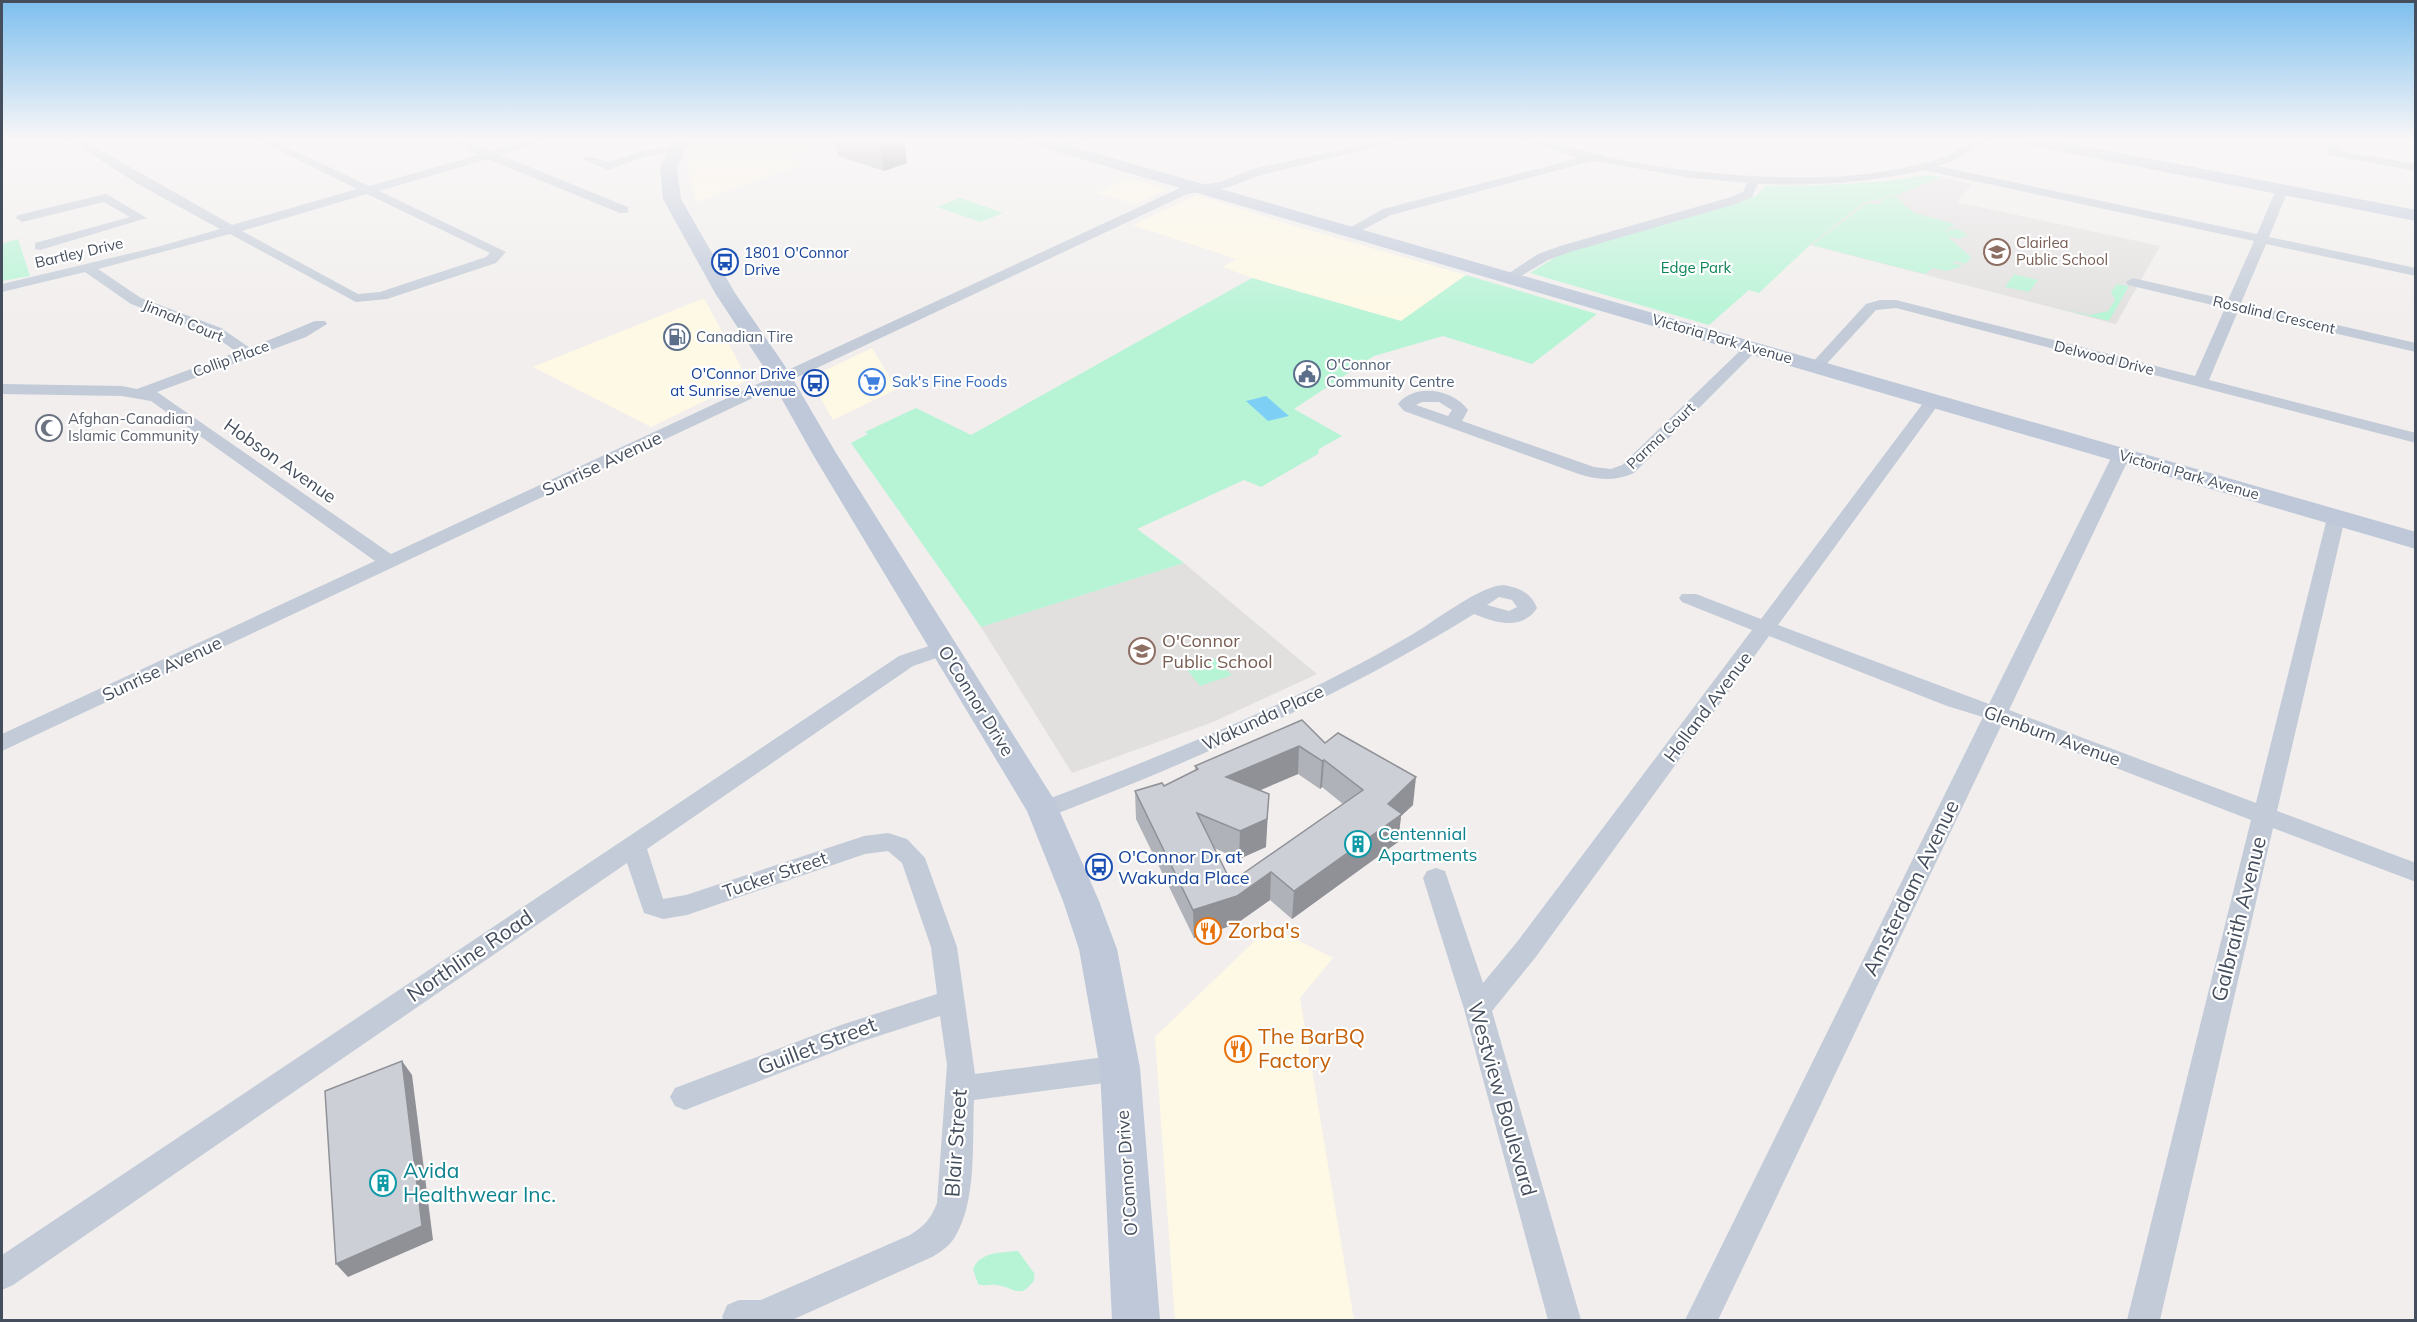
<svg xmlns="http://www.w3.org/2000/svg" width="2417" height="1322" viewBox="0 0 2417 1322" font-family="Mulish,sans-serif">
<rect width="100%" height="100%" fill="#f1eeed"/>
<path fill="#fef9e4" d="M697,139h135l-47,16 19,9 -108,38 -7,-25v-28z
M1129,178l39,11 -32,15 -40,-11z
M1197,195l101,32 168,48 -65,46 -149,-43 -29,-11 13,-8 -103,-34z
M704,298l44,82 -97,47 -118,-60z
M872,348l25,41 -64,31 -24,-42z
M1270,926l63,32 -33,40 54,322h-179l-20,-283z"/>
<path fill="#e2dfdf" d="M1941,177l31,7 -15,18 203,44 -44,78 -306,-79 55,-43 32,-7z
M1184,563l133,111 -104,48 -141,51 -91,-146z"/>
<path fill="#b6f4d5" d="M1929,175l12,2 -44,18 -32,7 -55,43 -51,48 -10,-3 -40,35 -179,-52 29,-18 187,-55 10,-4 10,-10c55,0 109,-2 163,-11z
M1895,196l19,17 41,11 -11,8 12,-4 12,7 -9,4 -12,-3 24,21 -5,7 -11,-3 -2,2 10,3 -16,5 -14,-3 -8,6 -113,-29 55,-42 15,1 1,-2 -6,-1z
M960,198l43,15 -22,9 -44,-15z
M18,239l12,37 -28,5v-37z
M2014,274l24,6 -9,12 -24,-5z
M1466,275l131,39 -65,50 -89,-28 -69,20 -80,53 48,27 -23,13 -1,5 -57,33 -17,-7 -107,49 47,34 -203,64 -130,-184 17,-9 -3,-2 51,-24 55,27 281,-157 149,43z
M2117,284l12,2 -20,35 -47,-12 28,6 18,-4 7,-11 -4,-8z
M1214,658l18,17 -32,11 -15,-19z
M1018,1251l16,22c1,7 0,9 -5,13 -9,12 -20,0 -32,-1 -7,-1 -12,2 -19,-1l-5,-15c8,-18 28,-16 45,-18z"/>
<path fill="#7ecff6" d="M1266,396l23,20 -21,5 -22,-20z"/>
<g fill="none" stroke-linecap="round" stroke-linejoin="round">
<path fill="#c2cbd7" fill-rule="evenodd" d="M6,139h16l-20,8v-7z
M68,139h13l151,86 125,-36 -101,-50h14l99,47 109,-31 -33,-16h14l31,12 42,-12h17l-49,16 128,52v6h-8l-132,-54 -109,32 127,61 -10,11 -109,36 -31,3 -126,-68 -132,35 43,29 80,30 29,20 65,-27h10l2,3 -21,13 -149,55 234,162 789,-366 40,-6 33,-13 136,-30h20l-148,36 -35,13 -39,6 -1185,557v-17l373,-173 -224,-160 -29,-5 -120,-2v-10l120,2 15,3 100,-37 -26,-18 -80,-30 -46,-32 -83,20v-8l155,-37 63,-18 -84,-46zM367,194l123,59 -4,4 -106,35 -22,2 -116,-63z
M1072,139h15l-24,11 -10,-2z
M1520,139c35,0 75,17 111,23 64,11 129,17 195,15 37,-1 76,-7 112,-18 20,-6 33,-20 54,-20l-44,24 -11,3 320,68 19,-44 10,-3 2,3 -19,47 147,31v8l-150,-32 -25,59 175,40v9l-178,-41 -29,69 207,53v10l-520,-135 -20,2 -55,60h-10l-3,-3 3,-3 55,-60 14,-4h16l299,76 30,-68 -97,-23 -2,-3 7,-4 95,22 26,-59 -331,-71c-54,13 -109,16 -165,14l-6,13 -16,7 -166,48 -22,8 -37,22 -7,-4 2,-3 32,-21 22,-8 168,-48 15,-6 4,-9 -54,-5 -101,-17 -201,54 -36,19 -5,1 -6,-4 39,-22 196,-51z
M2332,139h11l-4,12 77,13v7l-88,-16 -2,-2z
M673,147l4,1v4l-30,4 -39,14 -26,-11 6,-3 20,6 37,-12z
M106,194l41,24 -107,32 -5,-1v-6l95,-26 -26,-15 -82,20 -6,-4 2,-3z
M1751,343l8,5 -125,125c-20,9 -38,7 -58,0l-172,-62 -6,-7c17,-22 56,-14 70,6l-6,11 132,46 17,2 11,-4 124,-120zM1422,402h17l13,8 -4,6 -32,-11z
M1933,396l8,5 -163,224 211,79 123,-248 3,-4h12l3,4 -121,254 247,93 71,-285 9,-5 6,1 3,4 -68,293 139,52v19l-143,-54 -113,492h-33l124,-500 -249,-96 -284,596h-33l298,-603 -36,-11 -178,-70 -234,322 -43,53 89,309h-33l-84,-311 -41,-131 4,-7 9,-3 9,3 38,112 34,-41 235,-312 -70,-28 -3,-4 3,-4h14l65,25 166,-221z
M1504,585c16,3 27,8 33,23 -15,23 -41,15 -63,6 -134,83 -276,145 -423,202l-8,3 -8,-3 -4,-6 4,-6c129,-49 259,-100 378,-170 22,-13 68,-49 91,-49zM1499,597l13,3 5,7 -8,4 -22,-6z
M944,641l7,2 3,5 -3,5 -38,13 -266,183 16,50 23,-4 178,-59 24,-3 19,6 18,19 32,89 18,127 145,-19 10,4 4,9 -4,9 -10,4 -146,19c-2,41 3,99 -18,135 -5,10 -14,16 -24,22l-140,63h-68l-2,-3 5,-12 12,-5h22l149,-65c14,-9 21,-16 27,-32l10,-138 -7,-49 -83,27 -172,67 -10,-4 -5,-9 5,-9 166,-63 96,-31 -6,-47 -29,-84 -14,-12 -23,3 -178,61 -24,4 -19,-6 -17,-50 -614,422 -11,5v-35l897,-599z"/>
<path fill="#bec8d9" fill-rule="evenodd" d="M673,139h16l-12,29 4,31 54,94 52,76 49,84 219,348 44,100 18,48 23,119 20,252h-48l-12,-252 -21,-119 -16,-48 -36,-90 -215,-358 -47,-84 -50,-76 -52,-94 -3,-31z
M1021,139h25l1370,393v17l-1393,-407z
M2015,139h32l369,71v11l-393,-77z"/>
</g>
<path fill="#afb2b8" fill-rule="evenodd" d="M835,139h69l3,24 -23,8 -46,-15z
M1302,720l23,23 88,62 -12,11 -3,26 -106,77 -22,-19 -34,24 -42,14 -58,-119 -1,-28 29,-5 31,-16v-4zM1298,774l22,15 2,-2 21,17 -112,78 -17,-34 25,11 27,-12 -7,-57z"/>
<path fill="#8f9196" d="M892,139h12l3,24 -23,8 -4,-28z
M1299,746l-1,28 -72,31v-28z
M1324,760l-2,27 -2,2 2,-28z
M1416,777l-3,28 -12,11 -3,26 -106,77 2,-28z
M1269,794l-3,53 -27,12 1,-28z
M1271,872l-1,28 -34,24 -42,14 -1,-28z
M402,1061l10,14 21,165 -85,37 -12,-13z"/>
<path fill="#cccfd6" stroke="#8f9196" stroke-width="1.5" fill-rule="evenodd" d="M866,139h26l-12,4z
M1302,720l23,23 13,-10 78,44 -28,27 14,10 -108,77 -23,-19 -34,24 -44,14 -58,-119 27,-8 2,3 34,-17 -3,-3zM1299,746l23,15 2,-1 39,30 -132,92 -34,-69 43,18 27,-12 2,-25 -43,-17z
M402,1061l20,165 -86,38 -11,-173z"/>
<linearGradient id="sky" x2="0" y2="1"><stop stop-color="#7dbfee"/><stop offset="0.43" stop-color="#f9f7f7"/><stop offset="1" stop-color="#f9f7f7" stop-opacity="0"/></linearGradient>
<rect width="2417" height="324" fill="url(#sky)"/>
<defs>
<symbol id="school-ring" viewBox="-11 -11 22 22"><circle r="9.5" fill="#fff" stroke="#8d6e63" stroke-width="1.5"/><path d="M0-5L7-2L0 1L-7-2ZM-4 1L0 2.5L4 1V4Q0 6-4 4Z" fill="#8d6e63"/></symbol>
<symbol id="bus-ring" viewBox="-11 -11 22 22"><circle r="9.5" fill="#fff" stroke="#1a4fb4" stroke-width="1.5"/><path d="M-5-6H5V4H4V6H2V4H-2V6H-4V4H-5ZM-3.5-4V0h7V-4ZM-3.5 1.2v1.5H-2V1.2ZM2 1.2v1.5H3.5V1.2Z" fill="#1a4fb4"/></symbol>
<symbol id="fuel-ring" viewBox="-11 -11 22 22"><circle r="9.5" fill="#fff" stroke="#5c6f8a" stroke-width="1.5"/><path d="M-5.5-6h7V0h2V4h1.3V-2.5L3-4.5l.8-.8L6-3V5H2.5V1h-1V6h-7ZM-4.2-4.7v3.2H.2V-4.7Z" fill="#5c6f8a"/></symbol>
<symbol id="civic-ring" viewBox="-11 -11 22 22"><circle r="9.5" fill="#fff" stroke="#5c6f8a" stroke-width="1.5"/><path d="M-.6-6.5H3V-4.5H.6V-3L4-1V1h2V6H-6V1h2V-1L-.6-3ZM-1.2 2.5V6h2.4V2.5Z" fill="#5c6f8a"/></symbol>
<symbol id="supermarket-ring" viewBox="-11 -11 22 22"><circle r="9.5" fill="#fff" stroke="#3f7fe0" stroke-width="1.5"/><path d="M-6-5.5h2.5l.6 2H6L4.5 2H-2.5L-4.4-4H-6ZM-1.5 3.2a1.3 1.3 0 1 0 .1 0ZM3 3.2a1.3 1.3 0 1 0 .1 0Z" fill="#3f7fe0"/></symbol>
<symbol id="mosque-ring" viewBox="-11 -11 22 22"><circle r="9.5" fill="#fff" stroke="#6b7280" stroke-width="1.5"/><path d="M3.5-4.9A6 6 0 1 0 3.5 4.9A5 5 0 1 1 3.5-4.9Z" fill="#6b7280"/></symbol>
<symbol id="building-ring" viewBox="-11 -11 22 22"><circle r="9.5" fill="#fff" stroke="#0f9aa8" stroke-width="1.5"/><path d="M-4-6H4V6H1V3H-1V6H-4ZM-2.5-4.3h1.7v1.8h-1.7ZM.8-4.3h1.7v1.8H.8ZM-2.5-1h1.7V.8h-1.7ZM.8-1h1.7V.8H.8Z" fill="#0f9aa8"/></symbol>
<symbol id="restaurant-ring" viewBox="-11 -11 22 22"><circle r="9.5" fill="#fff" stroke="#e8710a" stroke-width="1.5"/><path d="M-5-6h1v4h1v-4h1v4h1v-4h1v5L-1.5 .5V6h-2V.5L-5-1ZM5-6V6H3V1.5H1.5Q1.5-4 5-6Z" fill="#e8710a"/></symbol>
</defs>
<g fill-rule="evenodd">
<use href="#school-ring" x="1982" y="237" width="30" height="30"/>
<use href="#bus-ring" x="710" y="247" width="30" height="30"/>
<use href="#fuel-ring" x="662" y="322" width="30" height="30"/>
<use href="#civic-ring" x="1292" y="359" width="30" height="30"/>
<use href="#supermarket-ring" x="857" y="367" width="30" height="30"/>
<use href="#bus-ring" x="800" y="368" width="30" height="30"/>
<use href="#mosque-ring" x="34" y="413" width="30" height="30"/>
<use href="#school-ring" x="1127" y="636" width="30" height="30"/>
<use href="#building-ring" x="1343" y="829" width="30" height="30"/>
<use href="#bus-ring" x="1084" y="852" width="30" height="30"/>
<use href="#restaurant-ring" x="1193" y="916" width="30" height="30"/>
<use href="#restaurant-ring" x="1223" y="1034" width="30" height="30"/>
<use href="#building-ring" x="368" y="1168" width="30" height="30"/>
</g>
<g text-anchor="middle" stroke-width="4.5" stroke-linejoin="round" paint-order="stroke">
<g font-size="15" fill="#785e54" stroke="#fff" text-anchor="start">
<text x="2016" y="248">Clairlea<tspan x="2016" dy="17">Public School</tspan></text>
</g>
<g font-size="15" fill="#444e5d" stroke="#fff">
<text transform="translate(79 253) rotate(-13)" y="5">Bartley Drive</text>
<text transform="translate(2274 315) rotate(13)" y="5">Rosalind Crescent</text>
<text transform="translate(183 321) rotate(23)" y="5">Jinnah Court</text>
<text transform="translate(1722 339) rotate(16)" y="5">Victoria Park Avenue</text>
<text transform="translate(2104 358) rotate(14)" y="5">Delwood Drive</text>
<text transform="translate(231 359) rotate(-20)" y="5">Collip Place</text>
<text transform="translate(1661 436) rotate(-44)" y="5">Parma Court</text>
<text transform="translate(2189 475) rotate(16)" y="5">Victoria Park Avenue</text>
</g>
<g font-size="15" fill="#164399" stroke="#fff" text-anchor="start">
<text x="744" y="258">1801 O'Connor<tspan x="744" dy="17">Drive</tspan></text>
<text x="796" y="379" text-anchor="end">O'Connor Drive<tspan x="796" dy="17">at Sunrise Avenue</tspan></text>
</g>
<g font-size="15" fill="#0c8758" stroke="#fff">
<text x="1696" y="273">Edge Park</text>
</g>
<g font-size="15" fill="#4e5e75" stroke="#fff" text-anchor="start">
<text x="696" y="342">Canadian Tire</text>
<text x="1326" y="370">O'Connor<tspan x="1326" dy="17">Community Centre</tspan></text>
</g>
<g font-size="15" fill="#366cbe" stroke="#fff" text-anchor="start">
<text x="892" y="387">Sak's Fine Foods</text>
</g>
<g font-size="15" fill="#5b616d" stroke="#fff" text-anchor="start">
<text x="68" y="424">Afghan-Canadian<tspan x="68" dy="17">Islamic Community</tspan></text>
</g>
<g font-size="18" fill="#444e5d" stroke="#fff">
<text transform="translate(280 461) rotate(35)" y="6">Hobson Avenue</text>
<text transform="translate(602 464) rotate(-25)" y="6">Sunrise Avenue</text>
<text transform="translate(162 669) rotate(-25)" y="6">Sunrise Avenue</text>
<text transform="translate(976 701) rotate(58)" y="6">O'Connor Drive</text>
<text transform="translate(1708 707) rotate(-53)" y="6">Holland Avenue</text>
<text transform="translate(1263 718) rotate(-25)" y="6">Wakunda Place</text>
<text transform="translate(2052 736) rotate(20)" y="6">Glenburn Avenue</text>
<text transform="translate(775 875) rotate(-19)" y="6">Tucker Street</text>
<text transform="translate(1127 1173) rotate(-94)" y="6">O'Connor Drive</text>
</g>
<g font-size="18" fill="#785e54" stroke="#fff" text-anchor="start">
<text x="1162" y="647">O'Connor<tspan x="1162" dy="21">Public School</tspan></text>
</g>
<g font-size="18" fill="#0d838f" stroke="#fff" text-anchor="start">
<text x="1378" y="840">Centennial<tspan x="1378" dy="21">Apartments</tspan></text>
</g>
<g font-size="18" fill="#164399" stroke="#fff" text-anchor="start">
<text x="1118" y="863">O'Connor Dr at<tspan x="1118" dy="21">Wakunda Place</tspan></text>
</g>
<g font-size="21" fill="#444e5d" stroke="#fff">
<text transform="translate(1911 888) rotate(-64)" y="7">Amsterdam Avenue</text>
<text transform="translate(2239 919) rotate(-76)" y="7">Galbraith Avenue</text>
<text transform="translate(470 956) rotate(-34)" y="7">Northline Road</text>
<text transform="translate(817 1046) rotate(-21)" y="7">Guillet Street</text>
<text transform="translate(1502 1099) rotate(74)" y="7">Westview Boulevard</text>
<text transform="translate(956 1143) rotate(-86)" y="7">Blair Street</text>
</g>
<g font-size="21" fill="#c56008" stroke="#fff" text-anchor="start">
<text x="1228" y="938">Zorba's</text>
<text x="1258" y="1044">The BarBQ<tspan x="1258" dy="24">Factory</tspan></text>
</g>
<g font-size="21" fill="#0d838f" stroke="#fff" text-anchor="start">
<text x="403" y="1178">Avida<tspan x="403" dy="24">Healthwear Inc.</tspan></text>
</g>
</g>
<rect width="2417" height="1322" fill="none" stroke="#444e5d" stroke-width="6"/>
</svg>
